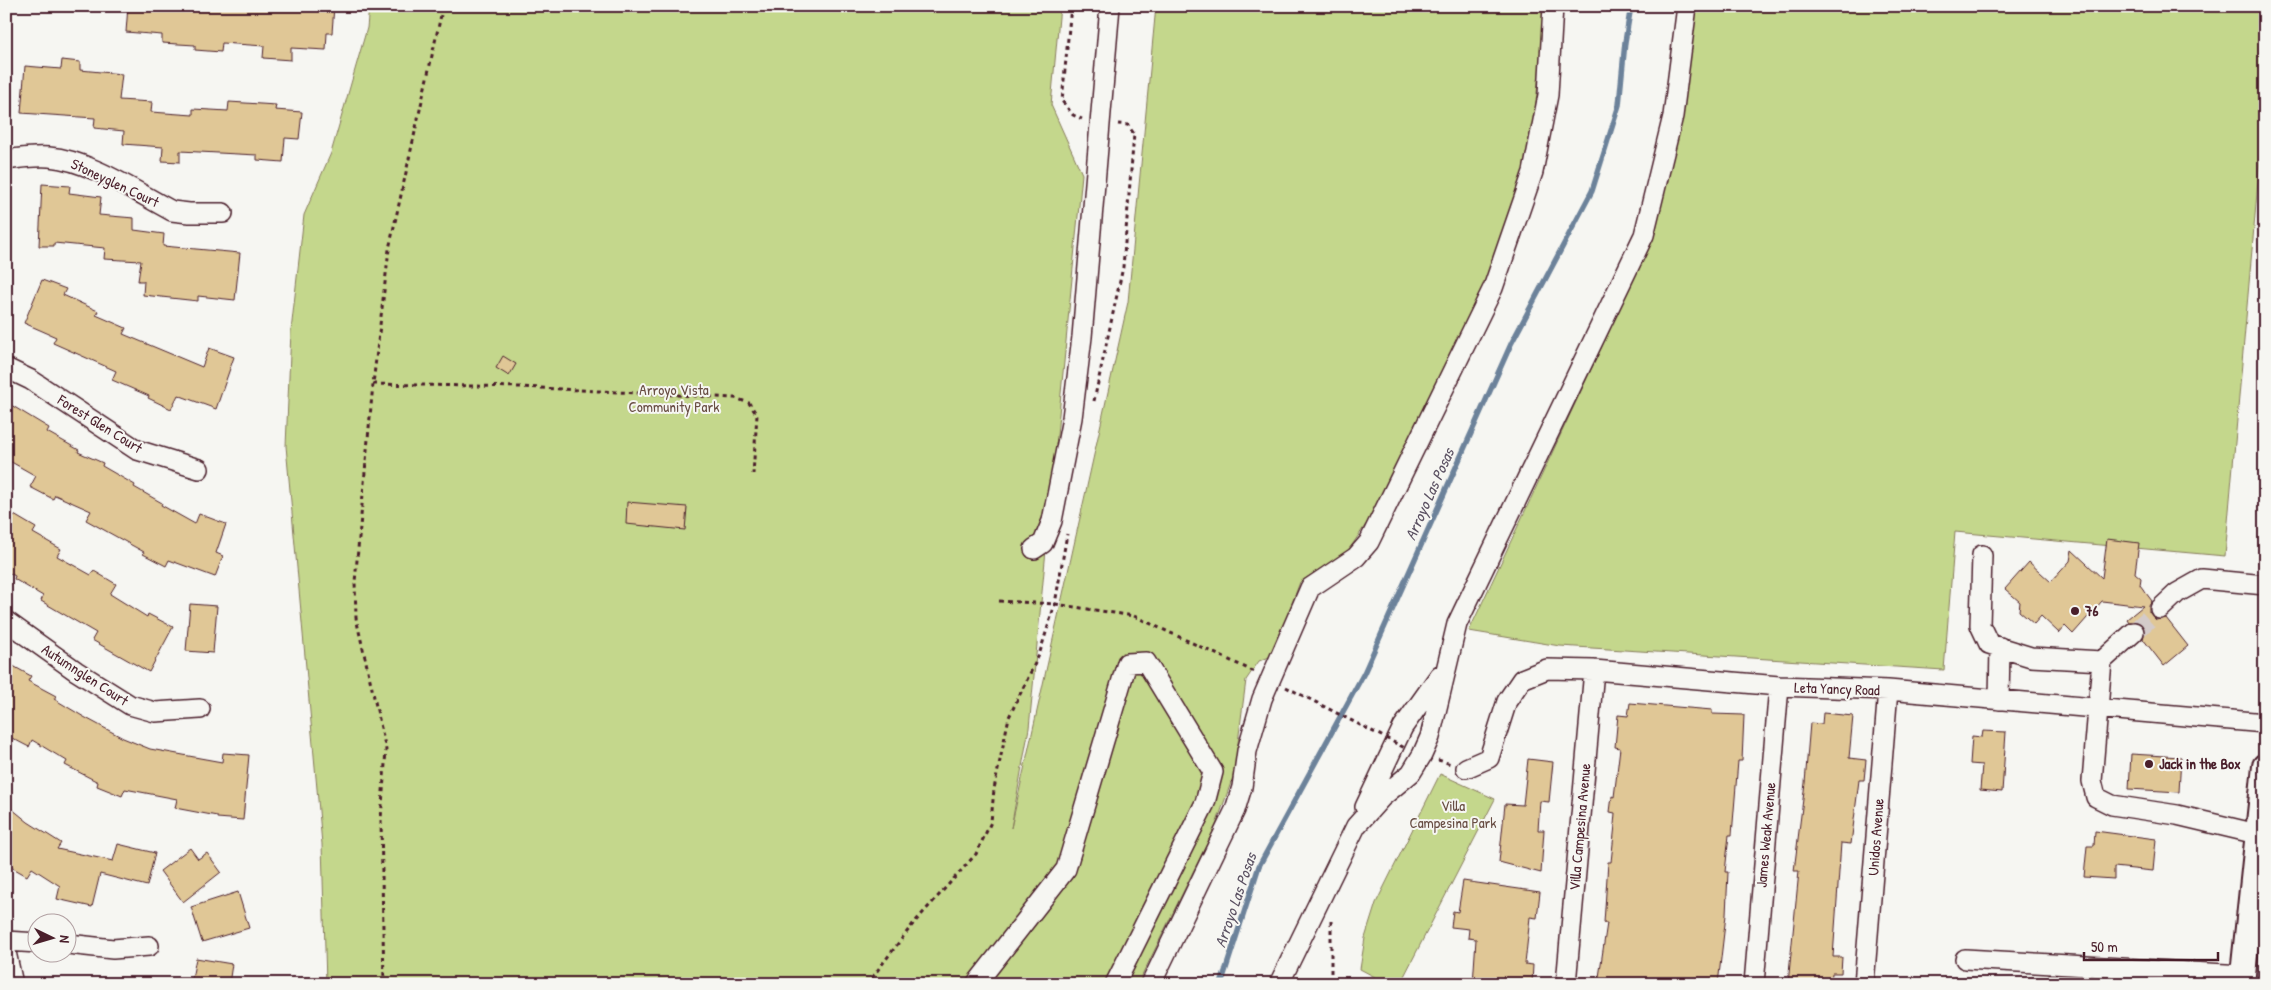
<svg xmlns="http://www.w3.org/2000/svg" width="2271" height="990" viewBox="0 0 2271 990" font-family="'Patrick Hand',sans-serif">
<rect width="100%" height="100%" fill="#f6f6f2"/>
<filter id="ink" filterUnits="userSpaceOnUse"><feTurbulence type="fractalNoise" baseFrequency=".02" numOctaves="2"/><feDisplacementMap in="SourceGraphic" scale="10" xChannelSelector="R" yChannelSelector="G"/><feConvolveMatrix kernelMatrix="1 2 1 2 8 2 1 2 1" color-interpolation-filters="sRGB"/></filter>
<g filter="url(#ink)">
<path fill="#c4d78c" stroke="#877b5c" d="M369,6h691l-9,99 31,69 -53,554 -18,100 117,-526 28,-296h390l-12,115 -15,69 -33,95 -109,223 -29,43 -48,31 -28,74 -13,5 -13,19 -12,94 -18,51 -78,159h-812l-4,-140 -36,-398 5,-115 13,-116 27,-62 36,-125z
M1695,6h570v96l-40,454 -270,-24 -11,138 -384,-24 -91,-15 181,-388z
M1440,774l55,25 -95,185h-28l3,-7 -15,-8 5,-31 11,-35z"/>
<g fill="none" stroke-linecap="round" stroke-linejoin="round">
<path stroke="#6c829a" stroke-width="5.5" d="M1221,984l38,-118 105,-193 147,-329 81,-153 27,-86 6,-63 6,-36"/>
</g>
<path fill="#e0c796" stroke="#4a1f2b" d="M128,6h206l-2,27h-5l-1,17 -35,-2v12l-28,-2 1,-12 -42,-3 -1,9 -26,-2v-5l-33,-2v-8l-36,-3z
M62,60l18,2v8l42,4 -3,26 33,2 -1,10 42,3v-6l35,2 1,-9 47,3 -1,5 27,2 -3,27 -14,-1 -2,24 -26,-2v-5l-77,-4v11l-18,-1 1,-14 -40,-3 1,-13 -30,-3 1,-10 -74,-5 4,-47 36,3z
M42,184l28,2 -1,7 32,4 -2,18 35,3v12l30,4 -1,12 77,7 -5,47 -37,-4v5l-55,-6 1,-14h-6l3,-20 -37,-2 1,-11 -51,-5v3h-15z
M42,280l24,9 -3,6 35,16 -2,4 30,13 -3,6 79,33 7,-19 25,9 -18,52 -38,-14 -7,14 -23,-11 1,-2 -37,-16 4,-9 -63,-28 3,-6 -32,-14z
M503,356l13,8 -7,12 -13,-8z
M6,402l43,26 -2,4 32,18 -1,2 25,11 -1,3 33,19 -1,2 28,16 -1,2 34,19 4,-10 27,10 -10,29 7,3 -8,21 -46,-17 -3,6 -23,-12 1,-2 -58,-32 5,-9 -36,-16 -2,4 -23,-12 6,-11 -30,-17z
M627,502l60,5 -2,23 -59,-6z
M6,515l6,3 2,-3 22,13 -3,5 28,16 -4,7 34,19 3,-4 22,13 -6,10 37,23 1,-3 25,13 -24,45 -57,-32 4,-7 -55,-32 2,-5 -29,-17 1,-3 -9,-5z
M2107,539l32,4 -4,30 6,5 -1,7 12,16 -3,5v6l7,8 10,-2 22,28 -24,20 -21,-27 2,-9 -2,-5 -6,-4 -8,1 -2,-3 16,-13 -41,-5 -29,33 -8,-8 -6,7 -18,-17 -7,8 -15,-13 1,-9 -15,-13 24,-27 22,20 19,-21 2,-11 30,28z
M190,604l27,2 -4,47 -27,-2z
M6,662l25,14 -3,5 28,15 -2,3 30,18 39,21 27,11 72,13 1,-9 26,2 -6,65 -26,-2v-2l-42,-8 2,-9 -52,-10 -3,7 -25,-10 1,-4 -33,-17 2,-4 -35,-21 -3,7 -23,-12z
M1630,703l82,7v4l32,1 -2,46h-4l-6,74h-3l-4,37h3l-2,43 -8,69h-120l9,-61h-3l4,-61h3l4,-37h-1l1,-12 -5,-1 2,-16 2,1 6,-49 -5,-1 3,-32 10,1z
M1823,713l30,3 -4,42 17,2 -2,20h-5l-8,64 -10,-1 -8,114h9l-1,16h-9l-1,11h-43l11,-113h-5l11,-88 5,-60 12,1z
M1983,731l23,1 -4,60 -22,-2 2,-25 -12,-1 2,-28 10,1z
M2131,754l50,3 -2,35 -50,-3z
M1528,759l25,3 -4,40 -9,-1 -2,29h6l-3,43 -42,-11 6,-58 18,1z
M6,804l22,18 33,21 -4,6 56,12 5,-17 37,9 -8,33 -47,-12 -8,33 -35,-8 3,-13 -28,-18 -5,8 -21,-12z
M2095,831l61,8 -3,32 -39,-4v12l-30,-2 3,-31h7z
M190,848l8,11 9,-6 14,19 -38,30 -23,-31z
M1463,881l77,11 -3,26 -7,-1 -5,47 8,1 -1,19h-59l3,-45 -8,-1 1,-9 -18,-2 2,-16 5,1z
M238,892l11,36 -47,14 -11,-35z
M196,958l36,6 -3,20h-38z"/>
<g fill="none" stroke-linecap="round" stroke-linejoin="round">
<path stroke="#d4cbca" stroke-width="19" stroke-dasharray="19 9" stroke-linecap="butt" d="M2134,632l26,-23"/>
<defs>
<path id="minor" d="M6,160c14,-2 28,-4 43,-3 40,3 87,35 123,54l17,2h34
M6,368l25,12 106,70 62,19
M1034,549l9,-6 9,-22 20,-103 10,-81 28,-331
M1982,555l-2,70 9,19 42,13 71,4 -10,120 4,16 16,8 65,10 80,19
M2160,609l17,-16 25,-14 63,6
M6,621l70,50 54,34 25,7 45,-3
M2102,661l32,-29
M1999,700l1,-53
M1466,768l23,-10 18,-57 15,-22 25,-10 47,1 185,16 109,4 377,33
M1365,807l38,-80 37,-52
M6,941l32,2
M68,944l45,5 36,-3
M6,952l7,32
M1965,959l278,16
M976,984l90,-115 61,-206 19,-1 67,110 -8,31 -90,181
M1151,984l84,-174 7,-23 5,-36 15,-52 48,-111 46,-31 13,-15 124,-254 40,-116 15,-77 5,-89
M1279,984l77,-158 26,-29 29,-24 11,-18 8,-18 27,-113 187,-389 29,-119 14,-110
M1566,984l28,-314
M1754,984l25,-298
M1864,984l24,-294"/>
<path id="major" d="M2242,984l23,-218"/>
</defs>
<use href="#minor" stroke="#4a1f2b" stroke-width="22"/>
<use href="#major" stroke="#4a1f2b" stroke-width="28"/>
<path stroke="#4a1f2b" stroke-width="3" stroke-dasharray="4 4" stroke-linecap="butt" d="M1071,6l-9,95 11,14 9,4
M373,384l148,3 214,11 14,5 8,12 -4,59
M1094,401l29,-134 11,-133 -6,-9 -10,-1
M999,601l56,3 79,12 121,56
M1438,760l13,4
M1331,921v63
M384,984l-3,-165 5,-69 -30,-132 -1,-36 18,-198 16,-135 54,-243
M867,984l46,-60 63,-70 15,-32 3,-33 15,-72 30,-62 16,-51 12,-70"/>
<use href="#minor" stroke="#f6f6f2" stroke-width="19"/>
<use href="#major" stroke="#f6f6f2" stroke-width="24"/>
<path stroke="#4a1f2b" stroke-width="3" stroke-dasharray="4 4" stroke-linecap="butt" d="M1286,687l119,61"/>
</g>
</g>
<g fill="#4a1f2b" stroke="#f6f6f2" stroke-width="2">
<circle cx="2075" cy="611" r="5"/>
<circle cx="2149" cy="764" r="5"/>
</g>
<g text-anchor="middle" stroke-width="4" stroke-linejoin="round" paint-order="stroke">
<g font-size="15" fill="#4a1f2b" stroke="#f6f6f2">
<text transform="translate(115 183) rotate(25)" y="5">Stoneyglen Court</text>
<text transform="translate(100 424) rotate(32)" y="5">Forest Glen Court</text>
<text transform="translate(85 675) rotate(33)" y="5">Autumnglen Court</text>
<text transform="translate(1837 689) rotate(2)" y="5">Leta Yancy Road</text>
<text transform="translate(1580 827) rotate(-85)" y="5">Villa Campesina Avenue</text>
<text transform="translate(1766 835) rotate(-85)" y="5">James Weak Avenue</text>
<text transform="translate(1876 837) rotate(-86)" y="5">Unidos Avenue</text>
</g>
<g font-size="15" fill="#684d43" stroke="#f6f6f2">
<text x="674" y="395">Arroyo Vista<tspan x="674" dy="17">Community Park</tspan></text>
<text x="1453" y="811">Villa<tspan x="1453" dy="17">Campesina Park</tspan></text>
</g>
<g font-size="15" font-weight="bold" fill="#4a1f2b" stroke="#f6f6f2" text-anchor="start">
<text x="2085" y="616">76</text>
<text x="2159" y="769">Jack in the Box</text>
</g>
<g font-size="16" font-style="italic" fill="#5b5162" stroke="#f6f6f2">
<text transform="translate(1429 494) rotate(-66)" y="6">Arroyo Las Posas</text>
<text transform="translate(1235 900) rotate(-71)" y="6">Arroyo Las Posas</text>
</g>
</g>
<rect width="2271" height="990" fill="none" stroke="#f6f6f2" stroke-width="25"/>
<rect x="12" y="12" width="2246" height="965" fill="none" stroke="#4a1f2b" stroke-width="2" filter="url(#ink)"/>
<g transform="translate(52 938) rotate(95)"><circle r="24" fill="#f6f6f2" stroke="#b1a0a2"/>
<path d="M0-4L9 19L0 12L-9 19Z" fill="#4a1f2b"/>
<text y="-8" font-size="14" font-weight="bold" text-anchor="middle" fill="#4a1f2b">N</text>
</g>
<path d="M2084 952v8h134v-8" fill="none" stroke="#4a1f2b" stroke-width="2.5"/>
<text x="2091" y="952" font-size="15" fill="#4a1f2b" stroke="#f6f6f2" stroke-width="4" paint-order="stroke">50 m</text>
</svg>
